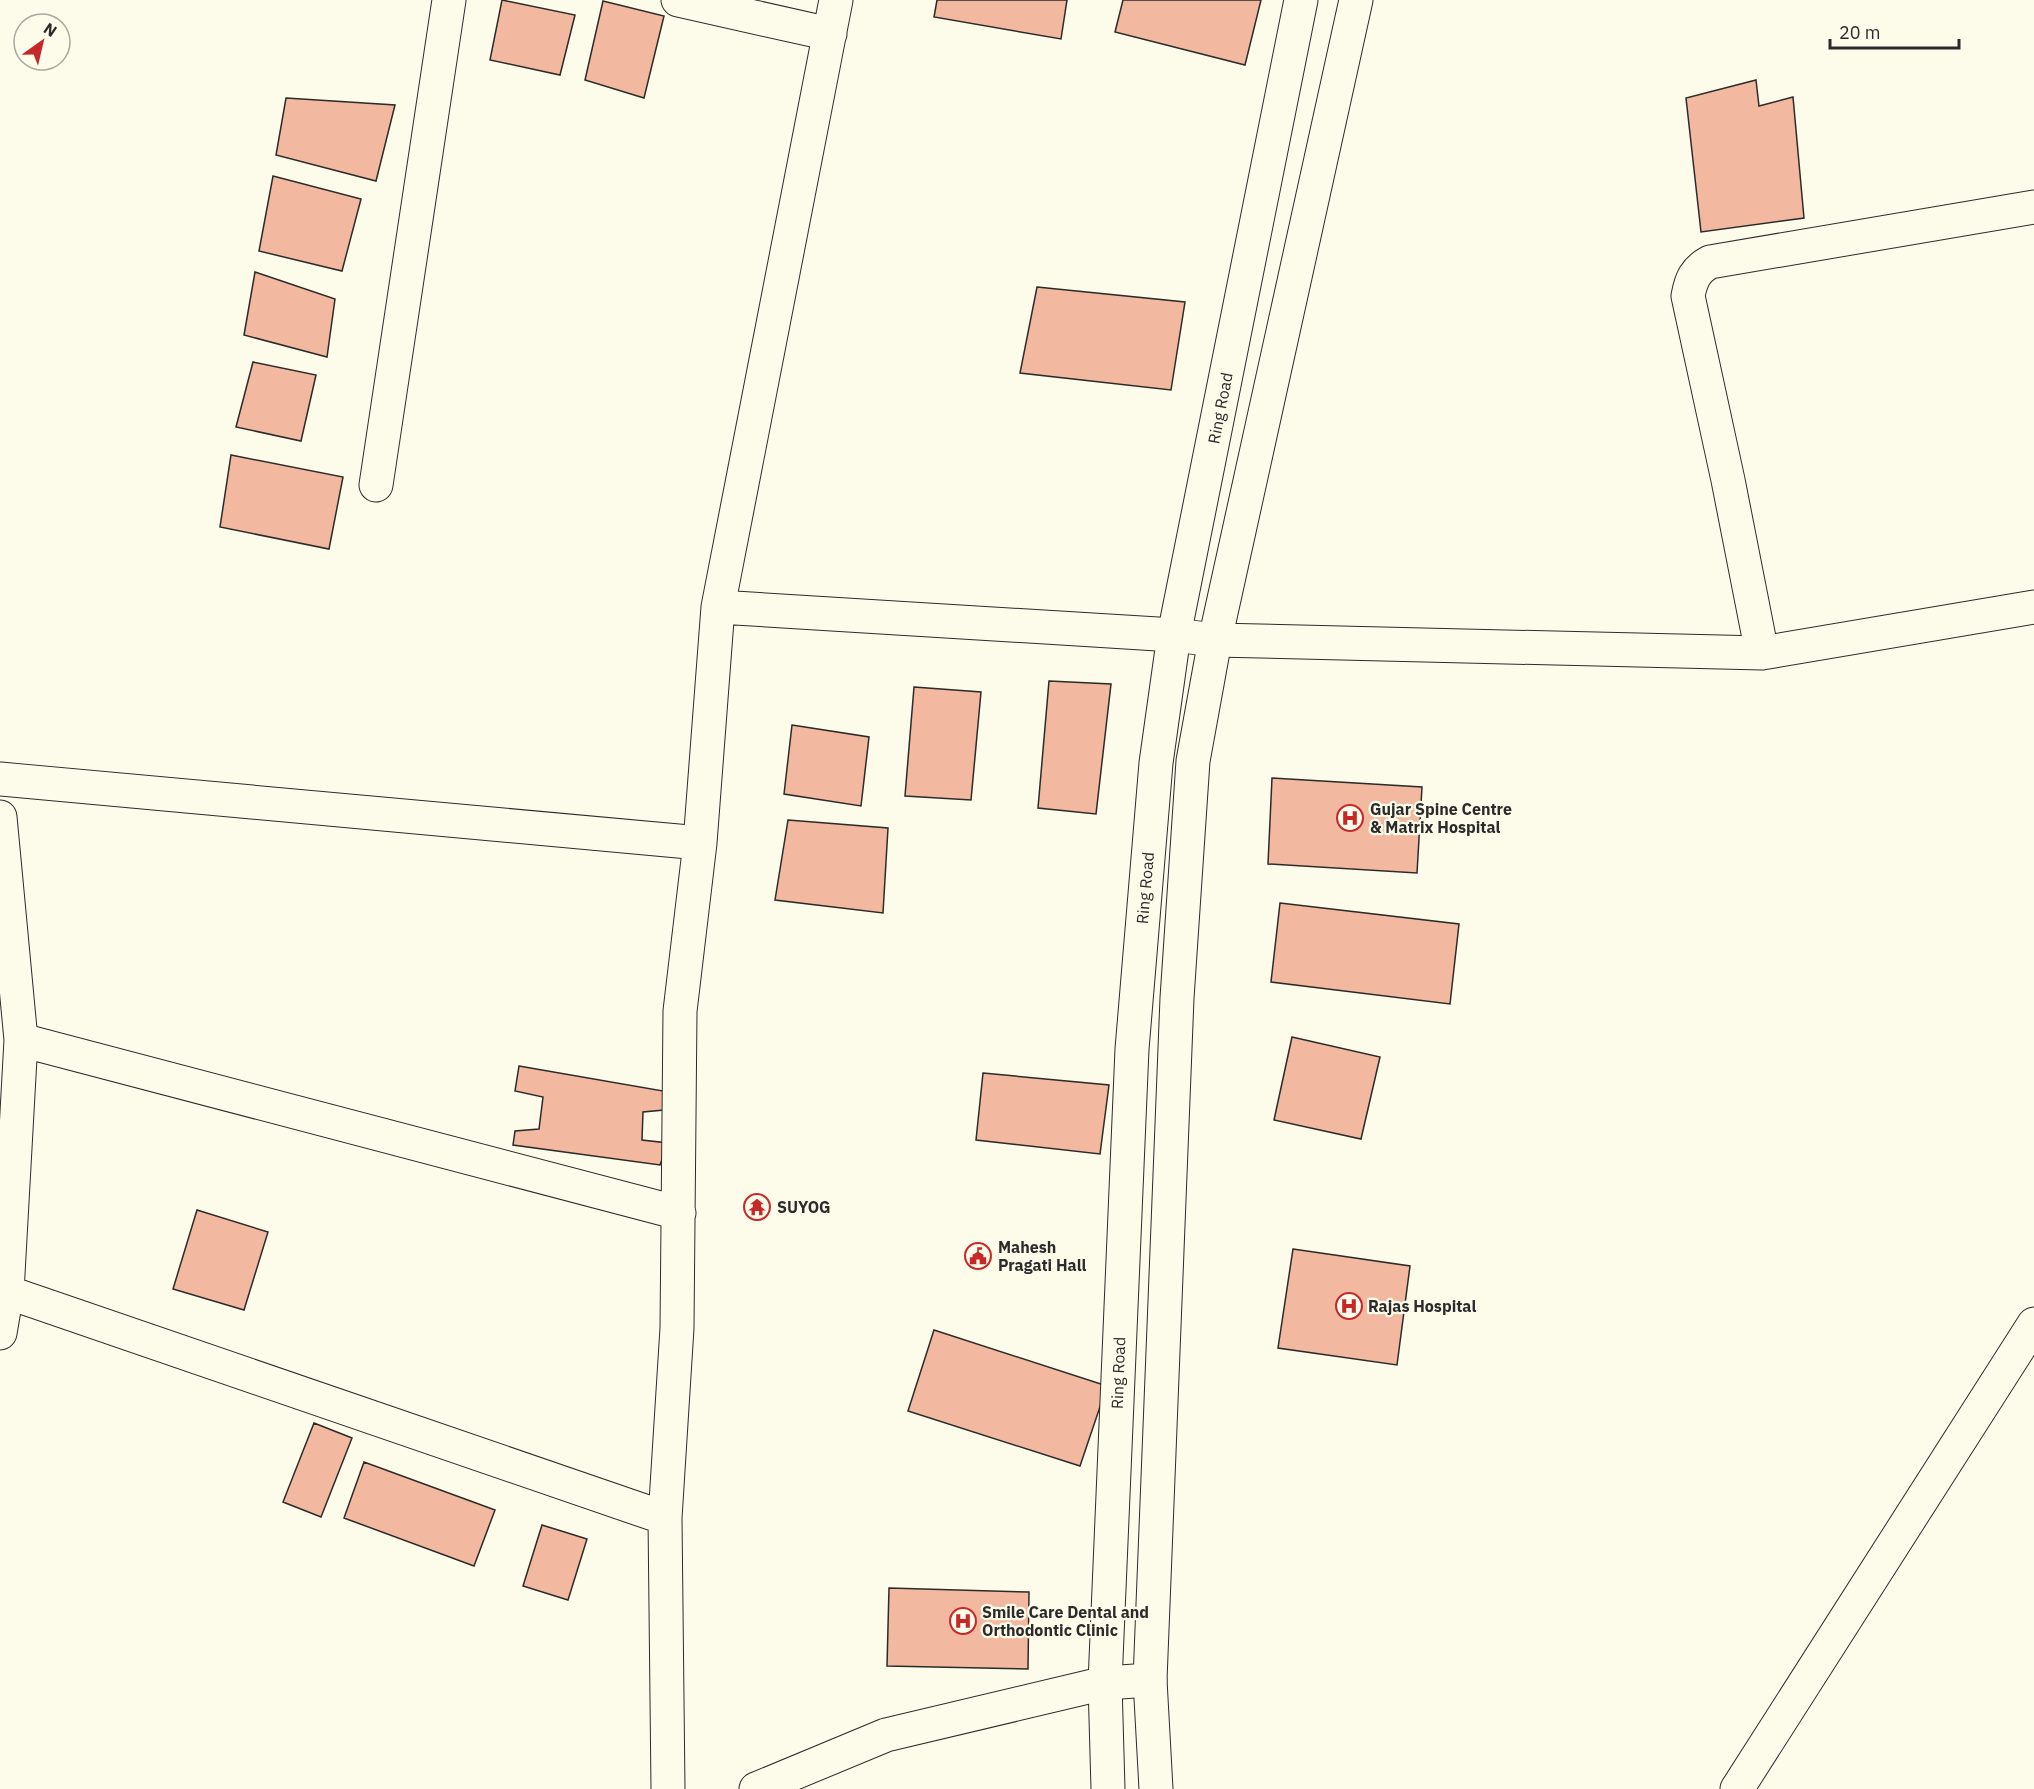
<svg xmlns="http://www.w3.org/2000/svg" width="2034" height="1789" viewBox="0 0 2034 1789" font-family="'IBM Plex Sans',sans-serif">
<rect width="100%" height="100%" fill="#fdfbea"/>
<path fill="#f2b8a0" stroke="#2b2b2b" stroke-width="1.5" d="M502,0l73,15 -15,60 -70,-15z
M937,0h130l-6,39 -127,-22z
M1123,0h138l-16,65 -130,-33z
M603,1l61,15 -20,82 -59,-18z
M1756,80l3,26 34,-9 11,121 -103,14 -15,-134z
M286,98l109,7 -19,76 -100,-26z
M273,176l88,23 -19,72 -83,-20z
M255,272l80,27 -8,58 -83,-22z
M1037,287l148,15 -14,88 -151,-17z
M253,362l63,13 -15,66 -65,-14z
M231,455l112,22 -14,72 -109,-22z
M1049,681l62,3 -15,130 -58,-6z
M914,687l67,5 -10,108 -66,-4z
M792,725l77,12 -8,69 -77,-12z
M1272,778l150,9 -5,86 -149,-9z
M788,820l100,8 -5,85 -108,-13z
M1280,903l179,21 -9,80 -179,-22z
M1292,1037l88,20 -19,82 -87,-19z
M519,1066l150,26 -5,18 -21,2 -1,28 26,3 -8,22 -147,-20 2,-14 24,-2 4,-32 -28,-6z
M983,1073l126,12 -9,69 -124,-14z
M197,1210l71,22 -24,78 -71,-21z
M1293,1249l117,17 -13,99 -119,-17z
M934,1330l173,56 -27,80 -172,-55z
M314,1423l38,15 -31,79 -38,-15z
M364,1462l131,48 -21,56 -130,-48z
M542,1525l45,14 -19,61 -45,-14z
M889,1588l140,4 -1,77 -141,-3z"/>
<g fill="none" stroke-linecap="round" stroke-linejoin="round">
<defs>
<path id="minor" d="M678,0l152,34
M376,485l73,-485
M718,607l456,28 41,5 547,13 272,-46
M1762,653l-34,-173 -40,-184c3,-16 7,-26 22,-34l324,-55
M0,779l700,64
M0,817l21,223 -14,252 -7,41
M21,1040l658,173
M7,1292l658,226
M668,1789l-3,-271 12,-190 3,-317 20,-168 18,-236 118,-607
M756,1789l130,-54 219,-52 45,-3
M1737,1789l297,-465"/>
<path id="secondary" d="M1108,1789l-3,-106 27,-634 24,-286 18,-128 127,-635
M1156,1789l-6,-109 27,-682 16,-237 22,-121 141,-640"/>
</defs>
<use href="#minor" stroke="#2b2b2b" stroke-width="35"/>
<use href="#secondary" stroke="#2b2b2b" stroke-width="35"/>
<use href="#minor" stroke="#fdfbea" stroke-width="33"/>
<use href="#secondary" stroke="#fdfbea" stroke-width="33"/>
</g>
<defs>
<symbol id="hospital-ring" viewBox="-11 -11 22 22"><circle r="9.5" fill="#fdfbea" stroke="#c62828" stroke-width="1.5"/><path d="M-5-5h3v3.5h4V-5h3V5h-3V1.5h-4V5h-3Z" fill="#c62828"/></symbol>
<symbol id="temple-ring" viewBox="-11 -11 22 22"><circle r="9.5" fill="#fdfbea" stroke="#c62828" stroke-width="1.5"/><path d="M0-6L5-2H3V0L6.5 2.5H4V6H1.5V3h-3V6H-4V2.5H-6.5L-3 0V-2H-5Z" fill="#c62828"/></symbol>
<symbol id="civic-ring" viewBox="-11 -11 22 22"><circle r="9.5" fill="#fdfbea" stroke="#c62828" stroke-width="1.5"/><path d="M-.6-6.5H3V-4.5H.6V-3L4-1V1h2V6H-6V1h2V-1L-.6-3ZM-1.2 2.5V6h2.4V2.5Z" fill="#c62828"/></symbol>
</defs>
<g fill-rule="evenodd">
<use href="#hospital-ring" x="1335" y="803" width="30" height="30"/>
<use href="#temple-ring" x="742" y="1192" width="30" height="30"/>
<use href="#civic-ring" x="963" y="1241" width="30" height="30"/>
<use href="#hospital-ring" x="1334" y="1291" width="30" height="30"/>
<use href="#hospital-ring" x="948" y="1606" width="30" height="30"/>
</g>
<g text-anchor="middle" stroke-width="4.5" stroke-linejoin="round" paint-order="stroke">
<g font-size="16" fill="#2b2b2b" stroke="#fdfbea">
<text transform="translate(1220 408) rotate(-79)" y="6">Ring Road</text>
<text transform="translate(1145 888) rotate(-85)" y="6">Ring Road</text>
<text transform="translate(1118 1373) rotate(-88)" y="6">Ring Road</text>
</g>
<g font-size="16" font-weight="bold" fill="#2b2b2b" stroke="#fdfbea" text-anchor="start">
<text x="1370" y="815">Gujar Spine Centre<tspan x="1370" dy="18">&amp; Matrix Hospital</tspan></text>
<text x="777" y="1213">SUYOG</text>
<text x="998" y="1253">Mahesh<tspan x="998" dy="18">Pragati Hall</tspan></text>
<text x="1368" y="1312">Rajas Hospital</text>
<text x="982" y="1618">Smile Care Dental and<tspan x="982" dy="18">Orthodontic Clinic</tspan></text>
</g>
</g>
<g transform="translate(42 42) rotate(34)"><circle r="28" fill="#fdfbea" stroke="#a9a89e" stroke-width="1.5"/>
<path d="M0-4.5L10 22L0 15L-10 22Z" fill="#c62828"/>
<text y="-9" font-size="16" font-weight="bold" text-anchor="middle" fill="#2b2b2b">N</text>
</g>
<path d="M1830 39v9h129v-9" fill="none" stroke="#2b2b2b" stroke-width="3"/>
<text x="1839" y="39" font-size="18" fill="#2b2b2b" stroke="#fdfbea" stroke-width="4.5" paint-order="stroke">20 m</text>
</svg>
